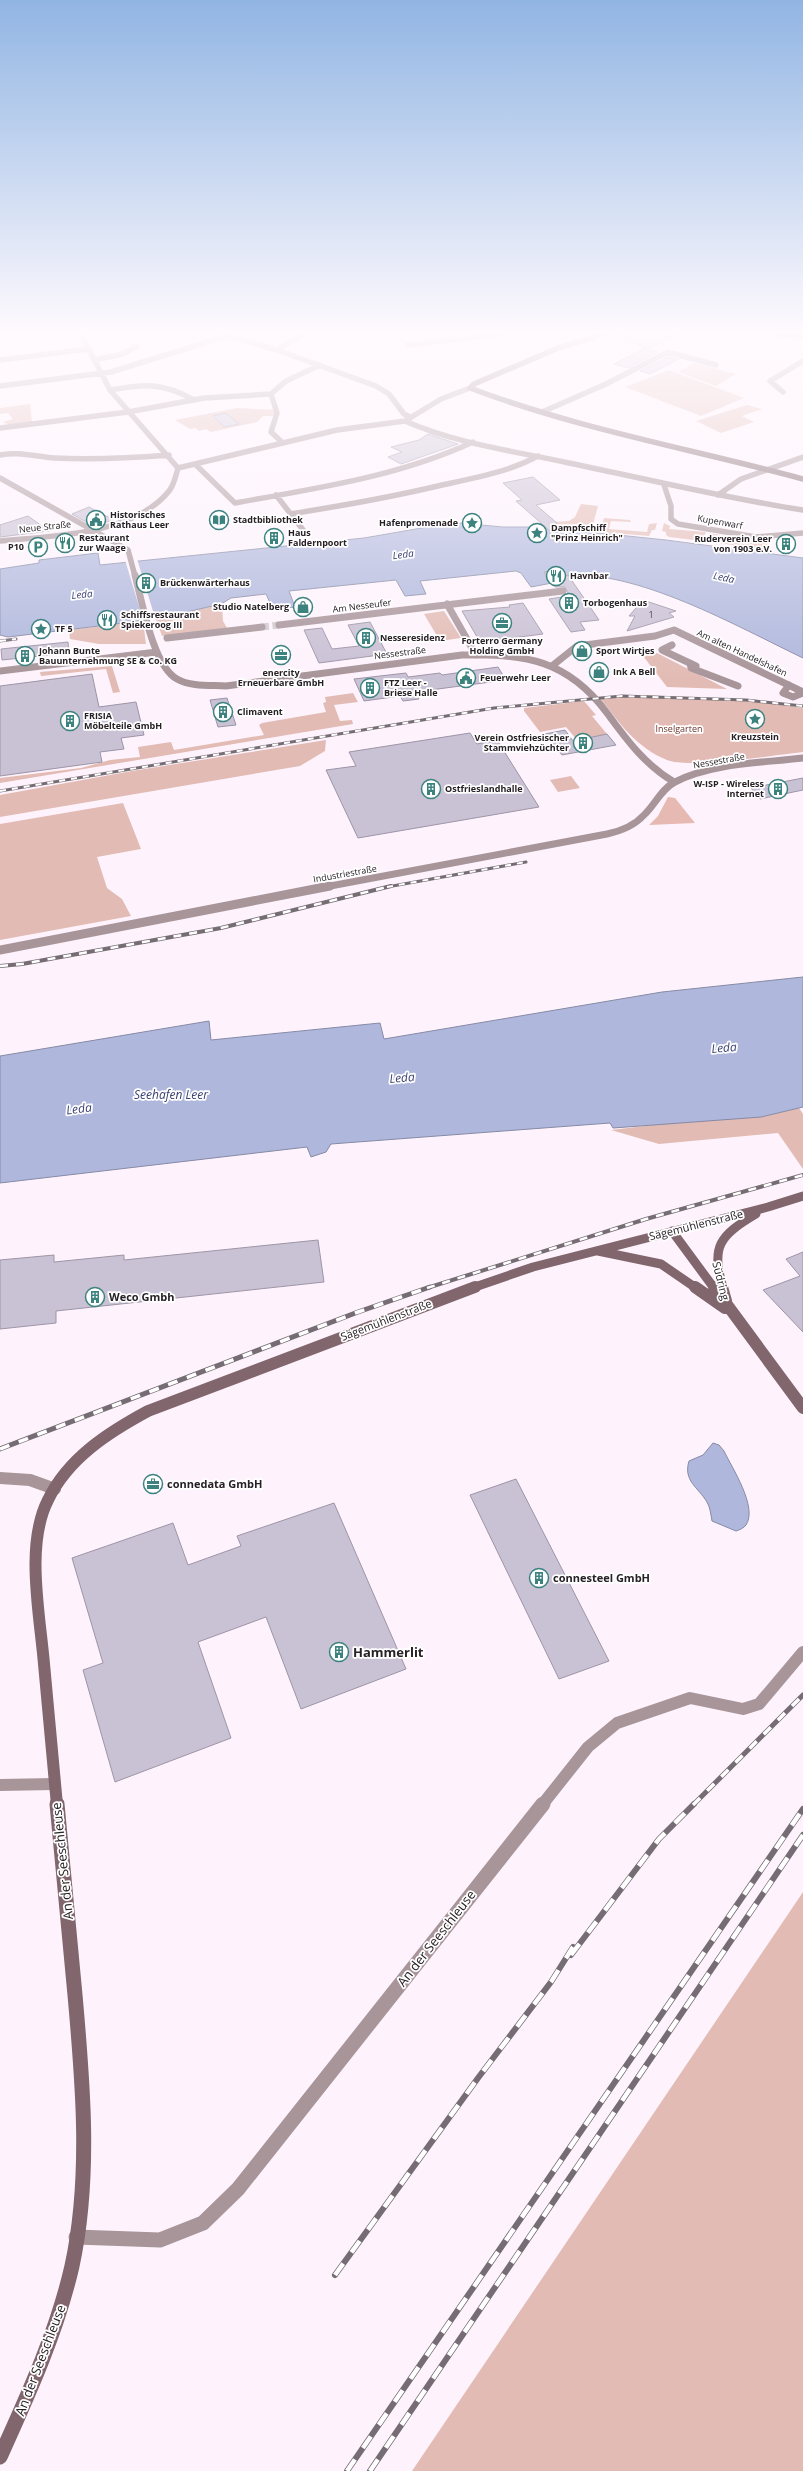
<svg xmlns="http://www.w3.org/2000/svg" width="803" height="2471" viewBox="0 0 803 2471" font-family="'Open Sans',sans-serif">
<rect width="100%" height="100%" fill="#fef3fc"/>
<path fill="#e2bbb4" d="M695,363l41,11 -20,12 -38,-14z
M669,370l75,28 -43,18 -76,-29z
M30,404l2,18 -23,3 -6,-3 10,-3 -5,-6 -8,1v-6z
M747,405l15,4 -20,7 12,6 -33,11 -25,-12z
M237,408l38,2v6h-12l-6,6 -46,10 -5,-3 -7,2 -4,-3 -5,1 -15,-9z
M581,504l17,2 -6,22 -39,-4 -1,-2 17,-1 6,-4z
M604,518l26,2 1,2 -20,-1 -2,8 38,3 2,-8 8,-1 -2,7h-3l-3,6 -49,-4z
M664,523l6,3 -1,3 37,3 -4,9 -33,-4 -3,-2v-3l-4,-1z
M709,533l47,8h15l-5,9 -60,-9z
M222,604l1,17 4,7 -65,8 -6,-17z
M444,611l17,27 -21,3 -16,-27z
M143,621l3,23h-47l-29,-5 -1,-9z
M657,653l70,36 -60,-2 -24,-31z
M112,666l8,26 -7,1 -7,-24 -65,7 -1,-4z
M353,693l5,9 -24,3 6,16 12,-1 1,4 -353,59v-5l81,-10 29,-8 30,-3 -2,-10 33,-5 3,8 90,-15 -5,-10 3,-2 64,-11 -3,-9 3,-1 -1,-5z
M641,695l113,5 49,8v44c-28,3 -114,17 -136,8 -30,-12 -48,-37 -66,-61z
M584,701l12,14 -4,1 15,18 -30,6 -11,-13 -26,5 -16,-21v-3z
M326,740l-1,11 -25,15 -300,51v-22l132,-24z
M571,776l9,12 -22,4 -8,-12z
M123,803l18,46 -44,8 10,31 15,11 9,17 -131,24v-116z
M799,1108l4,6v55l-25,-36 -119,11 -48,-14 85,-10 65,-3z
M803,1892v579h-391z"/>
<path fill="#e6b9b2" d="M668,797l7,1 20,25 -46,2 9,-9z"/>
<path fill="#afb7dc" stroke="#868aa5" d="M460,523l43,4h38l125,13 137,18v100c-65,-31 -168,-90 -239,-82l-4,-6 -15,2 7,11 -21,4 -10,-14 -5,-2 -96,10 6,13 -21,2 -9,-16 -107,11 6,16 -22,2 -7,-15 -35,4 -10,6 -65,15 -148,18 -8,-2v-66l39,-6v-3l59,-7 2,12 264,-27 75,-13z
M803,977v130l-42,10 -148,11 -3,-5 -279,21 -5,8 -15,5 -4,-10 -307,36v-127l209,-35 2,19 169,-17 4,16 278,-47z
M713,1443l6,2 5,6c8,17 34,56 22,74 -2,3 -7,5 -10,6l-24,-10c-1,-6 -2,-14 -5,-19 -9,-15 -24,-21 -18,-41l14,-6z"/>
<path fill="#fef3fc" d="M137,559l19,62 -12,2 -19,-63z"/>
<path fill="#c9c1d4" stroke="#9d95a7" d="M615,334h65l-33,15 11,3 -30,16 -14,-4 31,-16z
M668,357l11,2 -29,15 -10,-3z
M226,413l13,11 -15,3 -11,-11z
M428,434l30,10 -57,20 -13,-7 14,-5 -11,-5 28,-7z
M533,477l27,23 -24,5 21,18 -7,8 -34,-30 6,-1 -19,-17z
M89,507l25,13 -21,6 -21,-12z
M28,516l21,15 -49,6v-12z
M560,570l4,6 4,-1 31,45 -19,2 5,8 -14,2 -22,-33 13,-2 6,-4 -3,-6h-10l-11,-15z
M643,600l33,11 -7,2 5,4 -47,14 8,-15h-6z
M523,603l20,31 -63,8 -18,-31 48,-4 -1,-2z
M370,622l17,32 -68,9 -15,-33 18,-2 10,21 27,-3 -11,-21z
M68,642l1,11 -67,7 -1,-11z
M498,667l8,13 -91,12 4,7 -16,2 -3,-5 -36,5 -10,-22 52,-6 2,4 32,-4 2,2z
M92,674l7,33 37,-5 8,33 -23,3 3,11 -24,3 2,10 -102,14v-90z
M227,698l9,27 -18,2 -8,-27z
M565,730l8,11 34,-7 9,11 -54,10 -17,-21z
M470,733l7,11 20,-4 42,67 -181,31 -32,-68 30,-4 -7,-14z
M803,778v12l-43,9 -9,-11z
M318,1240l6,42 -268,29v12l-56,6v-69l54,-5v7l70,-7v5z
M803,1252v80l-40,-42 37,-14 -14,-17z
M516,1479l93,182 -50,18 -89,-184z
M334,1503l72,166 -105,40 -35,-92 -68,25 33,96 -116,44 -32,-112 20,-7 -31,-105 101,-35 15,42 53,-19 -4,-10z"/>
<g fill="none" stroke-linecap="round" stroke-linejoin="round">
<path stroke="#d3c9d1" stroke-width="7" stroke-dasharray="7 3.5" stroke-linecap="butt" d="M262,627l17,-2"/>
<path stroke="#a8959a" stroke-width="5.5" d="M81,334l29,56 68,78
M221,334l56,16 99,36 13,8 15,20 6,3
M407,345l94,-11
M277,350l26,-16
M0,360l88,-11
M94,360l29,-6 14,-8
M0,386l111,-14 116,-36
M110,390c35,-6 52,-8 84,10
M783,392l-13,-11 33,-20
M271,394l15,-13 34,-16
M271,394l6,19 -6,19 12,11
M542,412l64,-28 62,-32 48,13
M405,421c52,23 109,30 164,42 78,16 155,35 234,47
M405,421l36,-22 29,-11
M0,428l128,-16 76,-14 67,-4
M0,455c19,-4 36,2 55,3 38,2 76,0 114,-3
M195,464l40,39c82,-15 162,-26 238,-61
M178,468l159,-38 68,-9
M0,478l128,72 7,26
M664,485l7,21v13l7,5 78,13 47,-4
M276,495l31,40
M718,495l23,-16 62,-22
M290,514c51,-8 102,-17 152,-29 33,-7 66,-13 96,-29
M0,541c52,-5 134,-6 169,-50 5,-6 7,-16 9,-23"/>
<path stroke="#a8959a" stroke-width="7" d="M135,575c7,26 18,91 42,104 14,8 34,6 49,7l236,-31c62,-2 106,5 145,58 19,26 38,52 67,69
M447,604l29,51
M279,625l284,-34
M167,638l95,-11
M672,645l-10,5 34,16
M690,663l1,5 47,18
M552,666l25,-20 78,-10 19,-6 129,62
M0,671l157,-19
M789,685l-6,8 10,4 10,-4
M325,887l282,-53c14,-3 27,-8 37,-19 11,-10 17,-26 31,-33 37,-19 87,-19 128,-24"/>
<path stroke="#a8959a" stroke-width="9" d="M0,950l330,-64"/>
<path stroke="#a8959a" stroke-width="12" d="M0,1478l30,2 25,9
M0,1785l54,-1
M542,1805l46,-58 29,-24 73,-25 53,11 16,-5 44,-52"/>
<path stroke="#a8959a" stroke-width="15" d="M76,2237l84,3 43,-17 35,-34 305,-385"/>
<path stroke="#81666d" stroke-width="5.5" d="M603,334l-45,14 -84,36 -4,4c108,41 222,61 333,91
M777,334l26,3"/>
<path stroke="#81666d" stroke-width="9" d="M672,1231l42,57
M598,1251l63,13 35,24
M472,1288l61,-21 235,-60 35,-11
M723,1288c-12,-42 -4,-52 33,-74"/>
<path stroke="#81666d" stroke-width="12" d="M695,1287l30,21
M714,1287l89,121
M722,1287l4,14
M57,1805c-4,-47 -9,-94 -13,-141 -4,-49 -19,-119 4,-164 20,-42 61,-68 100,-89l327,-124"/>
<path stroke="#81666d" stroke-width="15" d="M0,2457c28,-62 57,-125 72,-191 19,-88 11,-182 3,-271 -6,-64 -12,-127 -18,-191"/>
<defs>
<path id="rail-far3" d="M0,641l16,-2
M0,791l494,-83 128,-12 124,4 57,6
M387,887l139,-25"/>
<path id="rail-far2" d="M0,966l22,-2 199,-36 170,-42
M427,1288l219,-69 157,-44"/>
<path id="rail-far1" d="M0,1449l358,-137 72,-25
M693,1805l110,-110"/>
<path id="rail" d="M571,1955l88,-116 35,-35
M335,2275l143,-197 73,-96 22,-35
M347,2471l456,-662
M370,2471l433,-636"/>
</defs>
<use href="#rail-far3" stroke="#766d74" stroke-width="3"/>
<use href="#rail-far2" stroke="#766d74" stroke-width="4"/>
<use href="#rail-far1" stroke="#766d74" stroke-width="5"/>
<use href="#rail" stroke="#766d74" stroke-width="6"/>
<use href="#rail-far3" stroke="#fff" stroke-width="2" stroke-dasharray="6" stroke-linecap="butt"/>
<use href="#rail-far2" stroke="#fff" stroke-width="2.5" stroke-dasharray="8" stroke-linecap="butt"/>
<use href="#rail-far1" stroke="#fff" stroke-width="3.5" stroke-dasharray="10" stroke-linecap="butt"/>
<use href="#rail" stroke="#fff" stroke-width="4.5" stroke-dasharray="14" stroke-linecap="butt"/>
</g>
<linearGradient id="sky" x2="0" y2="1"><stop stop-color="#91b5e3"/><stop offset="0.49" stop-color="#fffafe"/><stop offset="1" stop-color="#fffafe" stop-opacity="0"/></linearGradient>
<rect width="803" height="680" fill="url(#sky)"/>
<defs>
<symbol id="civic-ring" viewBox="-11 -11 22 22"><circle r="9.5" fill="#fff" stroke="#3c8380" stroke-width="1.5"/><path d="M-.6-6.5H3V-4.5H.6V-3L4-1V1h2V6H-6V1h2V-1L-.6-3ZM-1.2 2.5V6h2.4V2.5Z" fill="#3c8380"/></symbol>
<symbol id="library-ring" viewBox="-11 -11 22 22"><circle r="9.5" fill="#fff" stroke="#3c8380" stroke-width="1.5"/><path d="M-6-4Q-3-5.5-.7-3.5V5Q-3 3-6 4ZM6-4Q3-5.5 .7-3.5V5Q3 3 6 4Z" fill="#3c8380"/></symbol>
<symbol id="sight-ring" viewBox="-11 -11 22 22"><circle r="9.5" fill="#fff" stroke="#3c8380" stroke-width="1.5"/><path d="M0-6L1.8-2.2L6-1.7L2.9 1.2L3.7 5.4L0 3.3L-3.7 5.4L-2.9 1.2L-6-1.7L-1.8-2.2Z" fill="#3c8380"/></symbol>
<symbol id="building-ring" viewBox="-11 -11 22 22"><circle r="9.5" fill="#fff" stroke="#3c8380" stroke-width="1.5"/><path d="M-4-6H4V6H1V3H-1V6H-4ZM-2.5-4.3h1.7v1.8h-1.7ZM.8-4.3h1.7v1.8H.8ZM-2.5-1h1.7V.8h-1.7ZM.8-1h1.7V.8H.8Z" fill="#3c8380"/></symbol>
<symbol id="restaurant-ring" viewBox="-11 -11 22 22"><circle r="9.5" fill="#fff" stroke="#3c8380" stroke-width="1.5"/><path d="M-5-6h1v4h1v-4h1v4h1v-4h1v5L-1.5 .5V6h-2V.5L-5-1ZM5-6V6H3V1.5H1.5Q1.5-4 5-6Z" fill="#3c8380"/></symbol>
<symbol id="parking-ring" viewBox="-11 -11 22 22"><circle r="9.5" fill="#fff" stroke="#3c8380" stroke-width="1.5"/><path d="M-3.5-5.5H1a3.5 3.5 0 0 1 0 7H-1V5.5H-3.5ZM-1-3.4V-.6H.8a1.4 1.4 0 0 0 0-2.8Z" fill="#3c8380"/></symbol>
<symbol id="shop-ring" viewBox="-11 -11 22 22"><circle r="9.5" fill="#fff" stroke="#3c8380" stroke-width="1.5"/><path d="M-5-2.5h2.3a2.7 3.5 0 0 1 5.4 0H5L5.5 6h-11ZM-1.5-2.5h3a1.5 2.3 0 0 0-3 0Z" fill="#3c8380"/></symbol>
<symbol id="office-ring" viewBox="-11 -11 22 22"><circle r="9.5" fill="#fff" stroke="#3c8380" stroke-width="1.5"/><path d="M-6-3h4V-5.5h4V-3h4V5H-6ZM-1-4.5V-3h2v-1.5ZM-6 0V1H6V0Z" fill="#3c8380"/></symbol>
</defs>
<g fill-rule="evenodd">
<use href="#civic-ring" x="85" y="509" width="22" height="22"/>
<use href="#library-ring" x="208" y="509" width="22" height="22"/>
<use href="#sight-ring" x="461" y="512" width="22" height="22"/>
<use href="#sight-ring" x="526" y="522" width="22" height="22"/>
<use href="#building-ring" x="263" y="527" width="22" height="22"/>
<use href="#restaurant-ring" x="54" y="532" width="22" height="22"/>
<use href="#building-ring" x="775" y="533" width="22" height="22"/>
<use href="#parking-ring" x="27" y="536" width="22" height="22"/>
<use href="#restaurant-ring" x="545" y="565" width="22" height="22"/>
<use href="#building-ring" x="135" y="572" width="22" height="22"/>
<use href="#building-ring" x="558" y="592" width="22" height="22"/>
<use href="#shop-ring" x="292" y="596" width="22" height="22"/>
<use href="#restaurant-ring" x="96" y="609" width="22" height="22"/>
<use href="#office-ring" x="491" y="612" width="22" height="22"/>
<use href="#sight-ring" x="30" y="618" width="22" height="22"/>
<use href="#building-ring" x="355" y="627" width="22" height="22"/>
<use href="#shop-ring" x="571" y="640" width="22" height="22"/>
<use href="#office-ring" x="270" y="644" width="22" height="22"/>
<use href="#building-ring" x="14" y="645" width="22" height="22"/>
<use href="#shop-ring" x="588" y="661" width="22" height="22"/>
<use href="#civic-ring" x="455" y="667" width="22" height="22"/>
<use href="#building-ring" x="359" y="677" width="22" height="22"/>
<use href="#building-ring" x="212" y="701" width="22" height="22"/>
<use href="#sight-ring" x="744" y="708" width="22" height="22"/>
<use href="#building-ring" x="59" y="710" width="22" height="22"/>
<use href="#building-ring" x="572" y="732" width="22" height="22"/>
<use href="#building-ring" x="420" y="778" width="22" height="22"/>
<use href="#building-ring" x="767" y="778" width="22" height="22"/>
<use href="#building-ring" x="84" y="1286" width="22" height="22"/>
<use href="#office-ring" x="142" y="1473" width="22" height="22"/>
<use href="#building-ring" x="528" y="1567" width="22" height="22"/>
<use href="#building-ring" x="328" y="1641" width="22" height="22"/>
</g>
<g text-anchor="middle" stroke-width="3.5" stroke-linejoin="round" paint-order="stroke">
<g font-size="9" font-weight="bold" fill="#272025" stroke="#fff" text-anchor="start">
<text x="110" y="518">Historisches<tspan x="110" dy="10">Rathaus Leer</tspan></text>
<text x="233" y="523">Stadtbibliothek</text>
<text x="458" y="526" text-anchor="end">Hafenpromenade</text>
<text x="551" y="531">Dampfschiff<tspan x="551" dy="10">"Prinz Heinrich"</tspan></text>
<text x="288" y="536">Haus<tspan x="288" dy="10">Faldernpoort</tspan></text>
<text x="79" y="541">Restaurant<tspan x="79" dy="10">zur Waage</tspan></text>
<text x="772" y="542" text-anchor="end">Ruderverein Leer<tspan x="772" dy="10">von 1903 e.V.</tspan></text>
<text x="24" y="550" text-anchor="end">P10</text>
<text x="570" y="579">Havnbar</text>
<text x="160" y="586">Brückenwärterhaus</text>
<text x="583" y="606">Torbogenhaus</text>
<text x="289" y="610" text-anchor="end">Studio Natelberg</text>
<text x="121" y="618">Schiffsrestaurant<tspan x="121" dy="10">Spiekeroog III</tspan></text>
<text x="55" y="632">TF 5</text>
<text x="380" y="641">Nesseresidenz</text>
<text x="502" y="644" text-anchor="middle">Forterro Germany<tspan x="502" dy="10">Holding GmbH</tspan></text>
<text x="39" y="654">Johann Bunte<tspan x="39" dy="10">Bauunternehmung SE &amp; Co. KG</tspan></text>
<text x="596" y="654">Sport Wirtjes</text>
<text x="613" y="675">Ink A Bell</text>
<text x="281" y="676" text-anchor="middle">enercity<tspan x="281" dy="10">Erneuerbare GmbH</tspan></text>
<text x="480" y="681">Feuerwehr Leer</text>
<text x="384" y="686">FTZ Leer -<tspan x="384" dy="10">Briese Halle</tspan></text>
<text x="237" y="715">Climavent</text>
<text x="84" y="719">FRISIA<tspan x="84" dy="10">Möbelteile GmbH</tspan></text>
<text x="755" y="740" text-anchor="middle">Kreuzstein</text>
<text x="569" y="741" text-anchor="end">Verein Ostfriesischer<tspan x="569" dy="10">Stammviehzüchter</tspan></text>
<text x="764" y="787" text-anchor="end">W-ISP - Wireless<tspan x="764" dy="10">Internet</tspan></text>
<text x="445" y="792">Ostfrieslandhalle</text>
</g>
<g font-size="9" fill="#272025" stroke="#fff">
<text transform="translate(720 522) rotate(10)" y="3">Kupenwarf</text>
<text transform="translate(45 527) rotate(-6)" y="3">Neue Straße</text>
<text transform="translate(362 606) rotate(-7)" y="3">Am Nesseufer</text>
<text transform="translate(400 653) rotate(-7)" y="3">Nessestraße</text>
<text transform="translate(742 653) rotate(25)" y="3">Am alten Handelshafen</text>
<text transform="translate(719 761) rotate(-10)" y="3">Nessestraße</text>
<text transform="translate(345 874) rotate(-10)" y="3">Industriestraße</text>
</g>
<g font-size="9" fill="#504851">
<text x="651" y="618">1</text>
</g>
<g font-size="9" fill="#6c332b" stroke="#fff">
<text x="679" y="732">Inselgarten</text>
</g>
<g font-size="10" font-style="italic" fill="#3a4172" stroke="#fff">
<text transform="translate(403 554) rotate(-7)" y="4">Leda</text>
<text transform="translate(724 577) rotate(12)" y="4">Leda</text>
<text transform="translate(82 594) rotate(-6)" y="4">Leda</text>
</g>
<g font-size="11" fill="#272025" stroke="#fff">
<text transform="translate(696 1225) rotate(-14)" y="4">Sägemühlenstraße</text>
<text transform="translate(721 1281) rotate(76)" y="4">Südring</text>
<text transform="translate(386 1320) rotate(-21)" y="4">Sägemühlenstraße</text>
</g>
<g font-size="11" font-weight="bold" fill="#272025" stroke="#fff" text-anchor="start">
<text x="109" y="1301">Weco Gmbh</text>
<text x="167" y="1488">connedata GmbH</text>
<text x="553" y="1582">connesteel GmbH</text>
</g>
<g font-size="12" font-style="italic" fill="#3a4172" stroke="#fff">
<text transform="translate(724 1048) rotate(-5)" y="4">Leda</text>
<text transform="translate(402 1078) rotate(-5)" y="4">Leda</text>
<text x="171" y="1099">Seehafen Leer</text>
<text transform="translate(79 1109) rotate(-7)" y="4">Leda</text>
</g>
<g font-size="13" font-weight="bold" fill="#272025" stroke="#fff" text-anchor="start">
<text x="353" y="1657">Hammerlit</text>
</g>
<g font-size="13" fill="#272025" stroke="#fff">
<text transform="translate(62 1861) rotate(-96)" y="5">An der Seeschleuse</text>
<text transform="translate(436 1938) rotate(-52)" y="5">An der Seeschleuse</text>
<text transform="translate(40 2360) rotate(-69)" y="5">An der Seeschleuse</text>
</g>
</g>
</svg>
